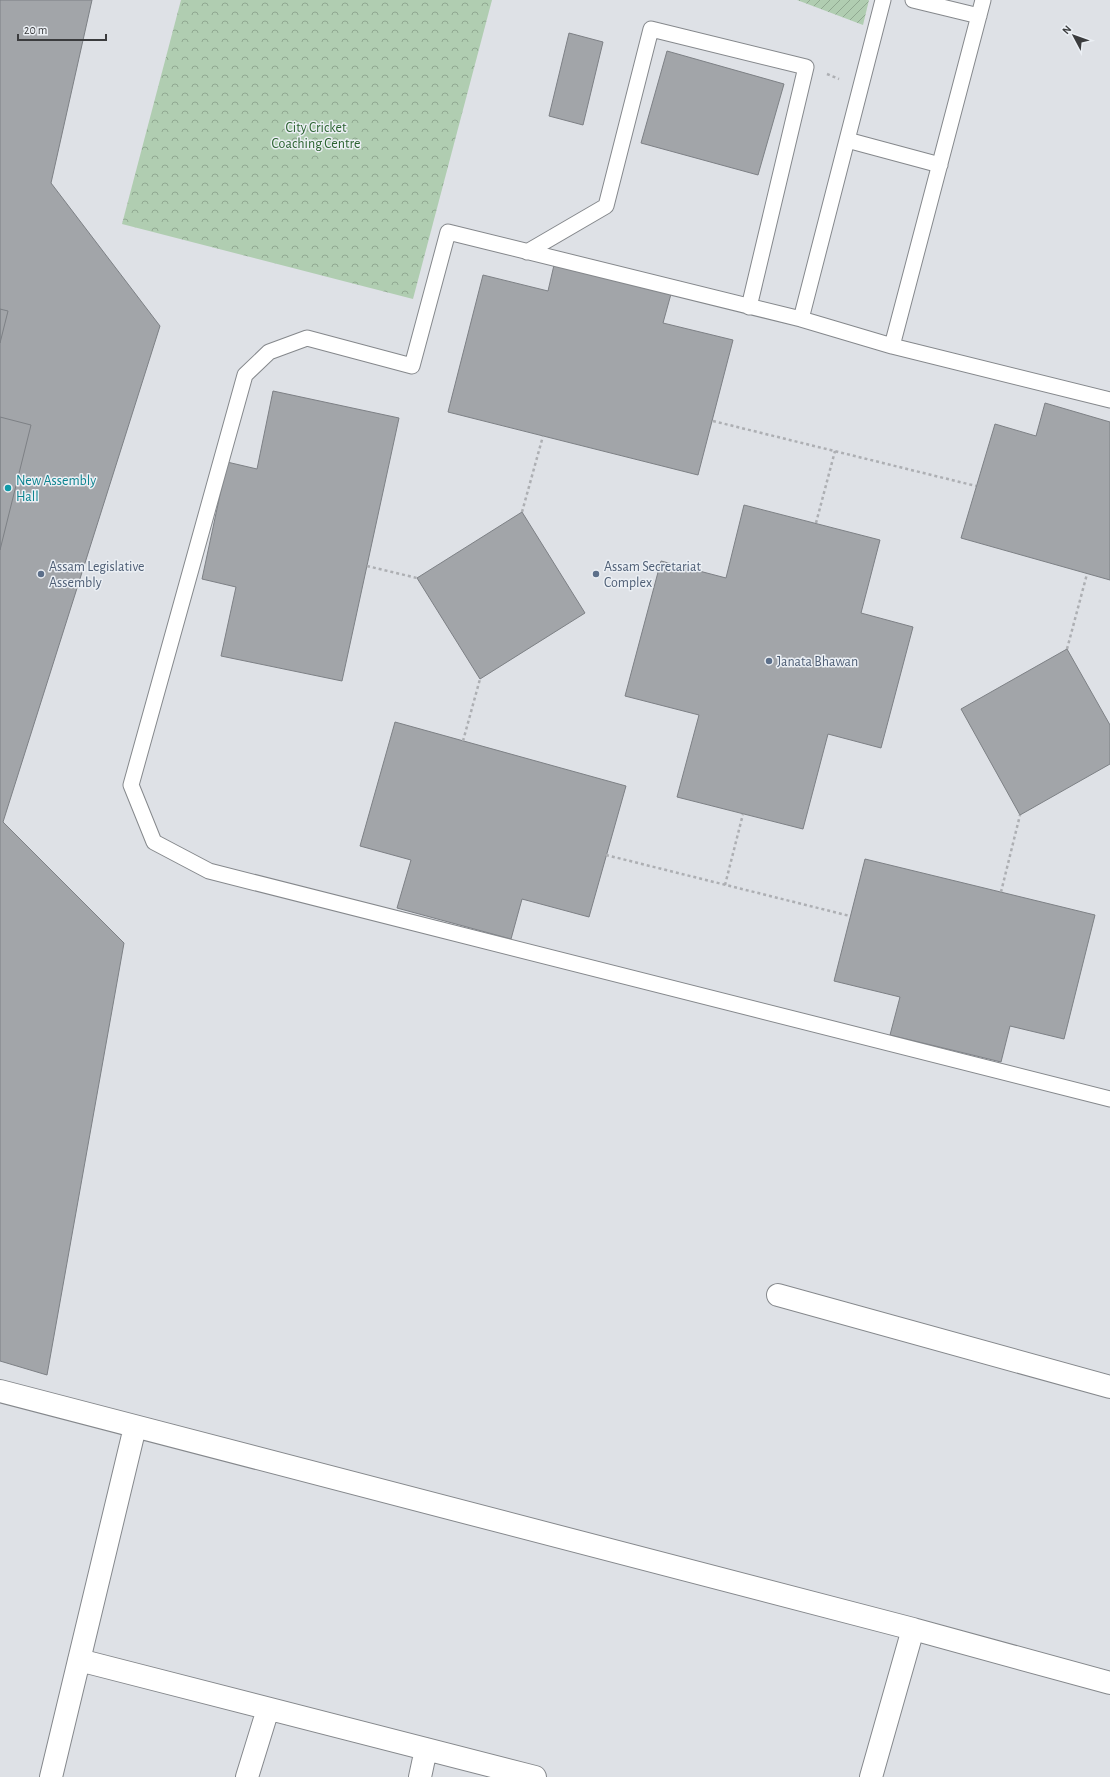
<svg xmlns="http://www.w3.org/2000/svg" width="1110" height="1777" viewBox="0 0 1110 1777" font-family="'Alegreya Sans',sans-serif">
<defs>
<pattern id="park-crowns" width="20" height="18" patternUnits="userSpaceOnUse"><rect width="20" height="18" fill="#b0cdb1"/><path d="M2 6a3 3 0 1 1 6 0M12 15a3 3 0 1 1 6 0" fill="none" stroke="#90a891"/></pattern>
<pattern id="garden-furrows" width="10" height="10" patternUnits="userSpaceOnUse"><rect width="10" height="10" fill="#b0cdb1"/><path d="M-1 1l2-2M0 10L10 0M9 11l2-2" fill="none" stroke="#90a891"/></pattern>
</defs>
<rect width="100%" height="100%" fill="#dee1e6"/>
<path fill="url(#park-crowns)" d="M181,0h311l-79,299 -291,-75z"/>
<path fill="url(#garden-furrows)" d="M797,0h72l-6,25z"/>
<path fill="#a2a5a9" stroke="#7d8085" d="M0,0h92l-41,183 109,143 -157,496 121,121 -77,432 -47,-14z
M569,33l34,9 -20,83 -34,-9z
M667,51l117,33 -26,91 -117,-32z
M554,265l117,29 -8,29 70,17 -35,135 -250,-63 35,-137 65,16z
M0,309l8,2 -8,32z
M273,391l126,27 -57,263 -121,-25 15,-69 -34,-8 25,-117 30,7z
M1045,403l65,19v158l-149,-42 34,-114 41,12z
M0,417l31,8 -31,125z
M744,505l136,35 -19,73 52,14 -32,121 -53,-14 -25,95 -126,-32 22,-82 -74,-19 36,-135 65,17z
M522,512l63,101 -105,66 -63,-101z
M1067,649l43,76v39l-90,51 -59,-106z
M395,722l231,64 -37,131 -67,-18 -11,40 -114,-31 14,-48 -51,-14z
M865,859l230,56 -31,124 -54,-13 -9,36 -111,-27 10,-38 -66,-16z"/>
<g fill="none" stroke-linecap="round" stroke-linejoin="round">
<defs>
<path id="lane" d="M883,0l-82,319 91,27 91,-346
M913,0l66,16
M847,140l93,25
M527,252l79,-46 45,-177 155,38 -57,240
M801,319l-353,-87 -36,134 -105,-28 -38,14 -24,23 -114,410 23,57 55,29 901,228
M892,346l218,54"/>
<path id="street" d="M778,1295l332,92
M0,1391l913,238
M79,1660l456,117
M51,1777l84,-350
M247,1777l21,-68
M420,1777l6,-28
M871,1777l42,-148 197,54"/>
</defs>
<use href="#lane" stroke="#85888c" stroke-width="17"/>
<use href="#street" stroke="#85888c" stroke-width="24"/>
<path stroke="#adafb3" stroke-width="2.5" stroke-dasharray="3 3" stroke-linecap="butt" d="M827,74l12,5
M713,421l263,65
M522,512l21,-76
M816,523l19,-72
M367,566l50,12
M1067,649l20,-75
M463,741l17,-62
M606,855l244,61
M725,885l18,-71
M1001,892l19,-77"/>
<use href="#lane" stroke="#fff" stroke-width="15"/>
<use href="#street" stroke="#fff" stroke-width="22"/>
</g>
<circle fill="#0f9aa8" stroke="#ebeff4" stroke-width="1.5" cx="8" cy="488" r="4"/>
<g fill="#5c6f8a" stroke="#ebeff4" stroke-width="1.5">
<circle cx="41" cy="574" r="4"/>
<circle cx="596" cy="574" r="4"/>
<circle cx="769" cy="661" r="4"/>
</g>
<g text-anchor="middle" stroke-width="3" stroke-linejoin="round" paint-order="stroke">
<g font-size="14" fill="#2b6330" stroke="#ebeff4">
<text x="316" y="132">City Cricket<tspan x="316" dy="16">Coaching Centre</tspan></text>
</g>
<g font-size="14" fill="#0d838f" stroke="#ebeff4" text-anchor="start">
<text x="16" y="485">New Assembly<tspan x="16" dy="16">Hall</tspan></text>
</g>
<g font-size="14" fill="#4e5e75" stroke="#ebeff4" text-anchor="start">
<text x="49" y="571">Assam Legislative<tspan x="49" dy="16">Assembly</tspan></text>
<text x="604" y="571">Assam Secretariat<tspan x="604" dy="16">Complex</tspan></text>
<text x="777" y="666">Janata Bhawan</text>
</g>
</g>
<g transform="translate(1074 36) rotate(311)" stroke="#ebeff4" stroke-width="3" paint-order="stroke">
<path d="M0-3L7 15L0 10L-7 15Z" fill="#3b3c3e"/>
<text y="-6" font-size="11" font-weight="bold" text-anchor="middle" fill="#3b3c3e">N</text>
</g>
<path d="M18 34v6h88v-6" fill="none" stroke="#3b3c3e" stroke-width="2"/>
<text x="24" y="34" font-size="12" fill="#3b3c3e" stroke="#ebeff4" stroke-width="3" paint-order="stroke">20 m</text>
</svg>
